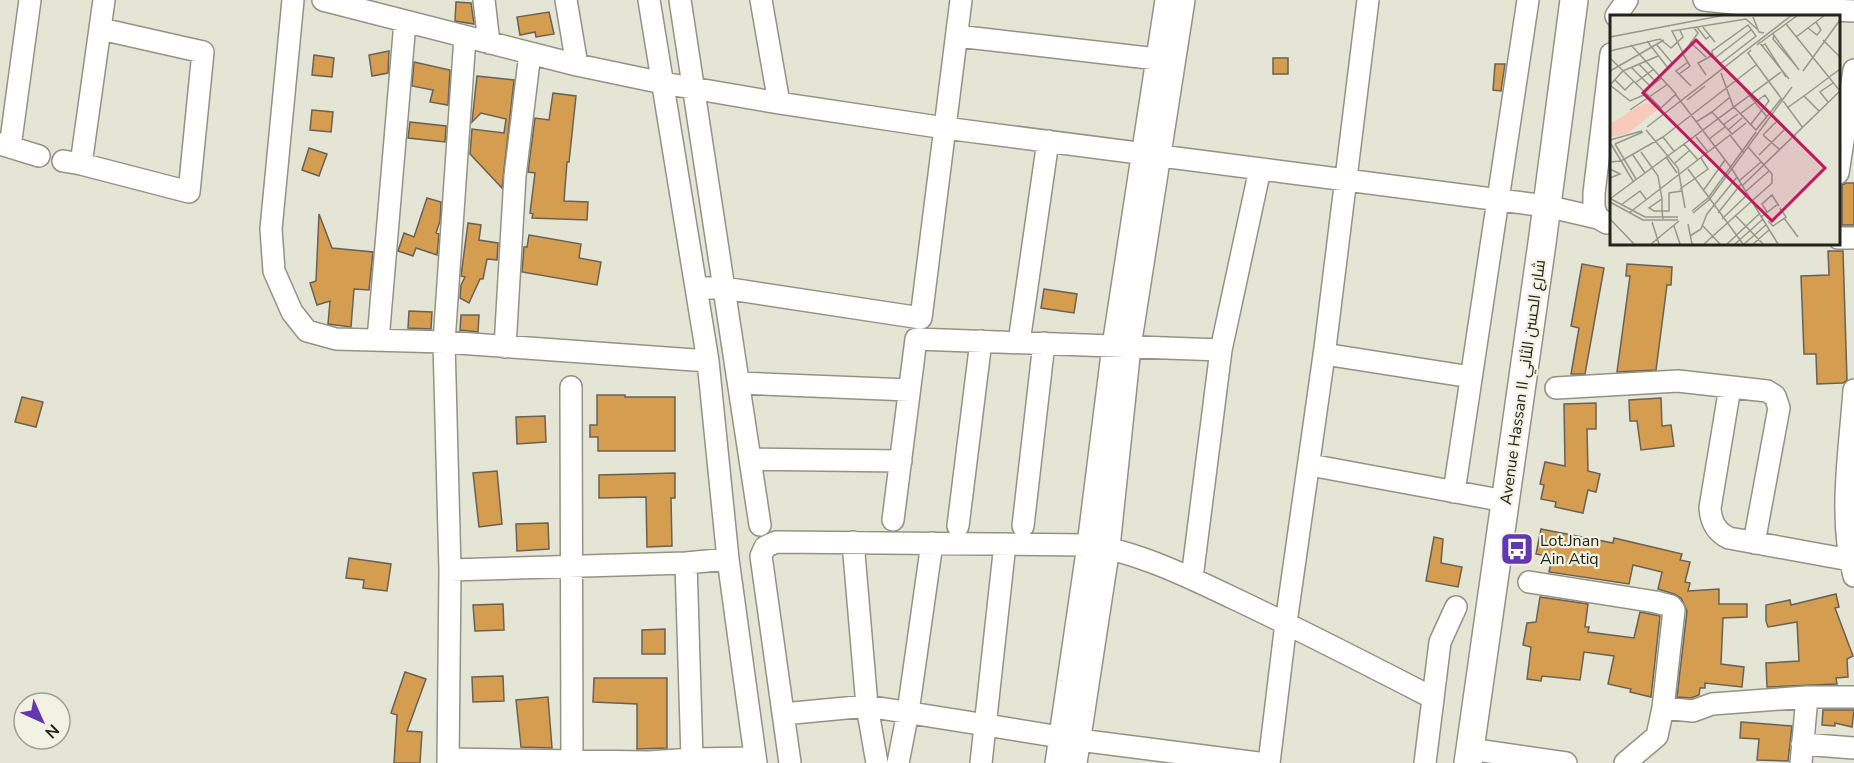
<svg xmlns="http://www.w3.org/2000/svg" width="1854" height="763" viewBox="0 0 1854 763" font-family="'Nunito Sans',Cairo,sans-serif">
<rect width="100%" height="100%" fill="#e5e5d5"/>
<path fill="#d59d50" stroke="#6a6156" stroke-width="1.5" d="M456,2l15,1 3,21 -19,-3z
M549,12l5,22 -18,3 -1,-5 -15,3 -3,-18z
M389,51l-1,22 -16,3 -3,-21z
M314,55l20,3 -2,19 -20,-2z
M1273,58h15v16h-15z
M414,62l36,8 -2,35 -18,-3 3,-12 -21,-4z
M1495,64h10l-4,27 -8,-1z
M477,76l37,4 -12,108 -32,-34 2,-25 32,4 2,-14 -25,-6 -9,9z
M553,93l23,3 -7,66h-2l-3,39 24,1 -1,18 -55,-2 1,-4 -3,-1 5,-40 -7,-1 7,-54 14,2z
M312,110l21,2 -2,20 -21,-2z
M410,122l36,4 -1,16 -37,-4z
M309,148l18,6 -8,22 -17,-6z
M1846,183h8v42h-12v-40z
M427,198l14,4 -1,19 -4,12 3,1 -2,21 -21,-7 -3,8 -15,-5 6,-18 10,4z
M319,214l13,34 41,4 -4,38 -15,-1 -3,38 -23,-3 2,-23 -13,4 -7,-22 6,-2z
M468,223l13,2 -2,15 19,3 -1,17 -10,-1 -4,20h-3l-11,24 -9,-5 1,-13 4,-8 -4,-1z
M529,235l52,9 -2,14 22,4 -4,23 -75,-13 2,-25h3z
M1828,251h15l4,129 -4,3 -26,1 -1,-30h-12l-3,-78 28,-1z
M1582,264l22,4 -19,106h-14l8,-46 -8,-2z
M1627,264l45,3 -1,18h-4l-11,85 -39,2 13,-96h-4z
M1044,289l33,5 -3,19 -33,-5z
M409,311l23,1 -1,17 -23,-1z
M461,315h18l-1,17 -18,-2z
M597,395h28v2h50v54h-77v-14h-8v-12h7z
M22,397l21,5 -7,25 -21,-5z
M1661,398l1,28 9,-1 3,21 -33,4 -4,-29h-7l-1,-21z
M1596,403v26h-9l1,42 12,3 -4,18 -8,-2 -5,23 -28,-6 1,-5 -15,-3 3,-14 -4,-1 5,-22 20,4 -1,-62z
M545,416l1,26 -29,2 -1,-27z
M497,471l5,53 -23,3 -6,-54z
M675,473v25h-4l1,48 -25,1 -1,-50 -47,1v-23z
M548,523l1,26 -32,2 -1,-27z
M1541,529l72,14 1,-5 68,16 -2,6 10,2 -5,20 5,1 -2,8 31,-2v15h28v13l-24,1 -2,46 23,3 -2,20 -37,-4v5h-5l-1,7 -8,3 -14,-1 10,-86 -6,-13 -7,-4 -16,-5 4,-17 -29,-7 -4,19 -80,-12 3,-15 -16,-3z
M1434,537l9,2 -2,24 21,4 -4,20 -32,-6z
M349,558l42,6 -4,27 -24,-3 1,-8 -18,-2z
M1836,594l3,13 -4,1 18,48 -6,3 1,18 -12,1 1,6 -70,3 -1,-24 33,-2 -2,-39 -29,5 -2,-6v-16l24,-5 1,5z
M1540,597l48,7 -3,23h4l-1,5 46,6 6,-26 20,4 -9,81 -21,-5 1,-3 -23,-5 6,-28 -30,-4 -4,28 -38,-4 -1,5 -14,-2 4,-32 -8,-2 4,-22 9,-1z
M503,604l1,26 -29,1 -2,-26z
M665,629v25h-23v-24z
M405,672l21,7 -19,52 15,1 -2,31h-26l3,-48 -6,-2z
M503,676l1,25 -31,1 -1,-25z
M594,678h73v70l-30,1v-45l-44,-2z
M548,697l4,51 -31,-1 -5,-47z
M1823,710h31l-2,17 -17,-4v3l-13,-1z
M1741,722l51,4 -4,35 -31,-1 2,-21 -19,-1z"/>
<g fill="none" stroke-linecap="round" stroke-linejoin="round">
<defs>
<path id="minor" d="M293,0l-22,229 3,42 18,41 15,19 29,8 108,3 264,19
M323,0l254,65 86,18 116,20 166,25 601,78 52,12
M484,0l5,43
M566,0l11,65
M649,0l59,361 20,198 28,204
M680,0l80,525
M761,0l18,103
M1704,0l68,7 82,4
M1616,16l11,-16
M957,36l200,23
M0,144l39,12
M10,147l20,-147
M63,161l18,3 108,28 14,-140 -102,-23
M81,164l23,-164
M1838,173l16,-103
M1607,223l-9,-5 -4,-10v-15l17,-139
M1838,238h16
M696,288h28l197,30 40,-318
M378,340l27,-318
M1019,342l29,-201
M505,347l10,-171 15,-123
M1221,350l39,-181
M1324,354l147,23
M739,383l170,7
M571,387l1,373
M1730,387l-20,121c1,14 6,24 19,30l121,22
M1556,388l122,-7 89,10 8,5 4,12 -25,135
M1854,390c-4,60 -16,127 0,186
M750,459l151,2
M1310,465l195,36
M1454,492l74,-492
M893,520l23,-181 305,11 -29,228
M958,526l23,-185
M1023,526l21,-183
M853,542l14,164 10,57
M450,570l236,-7 42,-4
M1529,582l127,20 15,4 3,4 -11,98 -6,28 -32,27
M1663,708l30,3 19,-7 95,-7h47
M783,714l84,-8 212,34 179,23
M1802,744l52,4
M1469,749l97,14
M448,759l201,3 43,-3 -6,-196
M692,759l63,-1
M448,763l2,-193 -6,-228 21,-305
M790,763l-29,-207 4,-9 11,-5 312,3c48,6 101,32 145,53 68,32 134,66 200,100
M898,763l10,-51 24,-169
M981,763l24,-219
M1056,763l32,-218 25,-199 53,-346
M1076,763l33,-216 21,-200 54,-347
M1269,763l17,-140 39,-275 43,-348
M1425,763l15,-121 16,-35
M1801,763l6,-66"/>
<path id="major" d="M1468,763l74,-520 32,-243"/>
</defs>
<use href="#minor" stroke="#939384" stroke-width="24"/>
<use href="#major" stroke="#939384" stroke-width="30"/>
<use href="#minor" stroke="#fff" stroke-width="21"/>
<use href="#major" stroke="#fff" stroke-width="27"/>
</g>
<defs>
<symbol id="bus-square" viewBox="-11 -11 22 22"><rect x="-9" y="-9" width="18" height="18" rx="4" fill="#6238b0" stroke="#f2f2e2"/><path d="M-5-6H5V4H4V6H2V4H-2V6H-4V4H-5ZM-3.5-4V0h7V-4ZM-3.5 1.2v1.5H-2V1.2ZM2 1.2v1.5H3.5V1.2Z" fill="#fff"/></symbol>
</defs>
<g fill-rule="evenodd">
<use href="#bus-square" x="1498" y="530" width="38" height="38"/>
</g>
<g text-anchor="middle" stroke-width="4.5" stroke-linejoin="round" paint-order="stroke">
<g font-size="16" fill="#23231d" stroke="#f2f2e2">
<text transform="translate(1522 382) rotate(-82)" y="6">Avenue Hassan II شارع الحسن الثاني</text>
</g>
<g font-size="16" fill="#23231d" stroke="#f2f2e2" text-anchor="start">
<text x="1540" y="546">Lot.Jnan<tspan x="1540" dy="18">Ain Atiq</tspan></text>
</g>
</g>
<g transform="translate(1610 15)">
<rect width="230" height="230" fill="#e5e5d5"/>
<path d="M42,88l5,7 -30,24 -17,3v-13l32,-20z" fill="#f8cabb"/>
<path fill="none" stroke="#97978b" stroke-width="1.5" d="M143,2l6,15 5,1M176,9l54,67M92,11l13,16M87,12l9,12 4,-3M198,13l9,7 4,-5 -5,-8M163,19l26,36M164,20l-1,4 24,28M0,22l115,-22M186,22l29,-22M213,25l17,17M37,26l21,27M80,27l16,15M149,27l30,37M47,30l16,19M147,30l41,-30M152,31l3,-2 21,33M141,35l-3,3 55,75M0,36l50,-12 11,9 12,-11 -3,-7M74,37l14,-19 -4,-5M0,43l51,50 15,-14 -45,-49M105,43l36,-28M78,47l-12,9 15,15M29,49l17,18M110,49l36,-28 -8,-11 -36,26v2l3,5 5,6 2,3M22,53l18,18M0,56l54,-31M193,56l37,-51M111,58l12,33 23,24 25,-31M69,59l11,-8 -7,-12M96,60l-8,-12 15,-8M50,61l23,-23 -11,-22 74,-12 11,10M5,65l10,10 9,-9M127,65l30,37M25,68l19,-14M34,76l18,-13M36,79l-16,7 -20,-16 13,-14 35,-15M66,80l56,74 46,75M194,81l36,-27M119,83l-17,14 20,22 14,-11M77,85l18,-14M218,87l-8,-10 13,-9M177,93l17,-12 15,15M20,95l38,-26M130,99l25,-19 4,6 -18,23M86,107l16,-10M113,110l15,-11M37,112l145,-112M36,115l32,38 7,40M118,115l14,-12M153,120l14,-14 17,16M153,120l17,15M53,122l93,-72M86,122l12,15M99,124l16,-12M0,125l32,-9M1,129l22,37M5,129l21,35M5,129l28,-12M74,129l14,16M31,137l17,24 4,23M23,140l12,18M149,140l26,-26M56,142l11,16M0,147l11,-1 42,-24 11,14M65,148l15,-13M0,154l10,5 -10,4M78,154l55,75M129,166l22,-19M132,171l98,-95M70,174l28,-20 -7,-11M93,176l22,-31M135,177l24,-21M0,184l171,-127M1,184l34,18h33M0,187l33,18h35M11,190l19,-14 6,8M82,196l16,-13 48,-66M157,197l-5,-8 10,-9 7,11M19,198l101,-78 14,18M83,198l16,-13 83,-113M108,198l23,-29M125,200l28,29M151,202l17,-13M174,203l14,19M0,204l24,25M53,204l-1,-8v-12l-13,9 5,3h15v-18l13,-2M112,204l25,-24M158,206l5,5 13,-9 -6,-9M42,207l7,22M78,209l4,20M64,211l6,18M93,211l17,18M80,221l11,-7 6,-15 30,-37M41,229l28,-23M94,229l68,-61v-9l-24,-27M117,229l32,-30M125,229l28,-25M134,229l22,-19M143,229l16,-14"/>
<path fill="#c2185b" fill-opacity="0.15" stroke="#c2185b" stroke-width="3" d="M86,25l129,128 -53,53 -129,-128z"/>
<rect width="230" height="230" fill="none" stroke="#23231d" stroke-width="3"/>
</g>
<g transform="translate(42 721) rotate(135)"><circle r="28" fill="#f2f2e2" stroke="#9f9f93" stroke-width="1.5"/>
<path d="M0-4.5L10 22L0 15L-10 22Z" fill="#6238b0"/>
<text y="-9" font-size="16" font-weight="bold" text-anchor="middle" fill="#23231d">N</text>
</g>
</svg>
